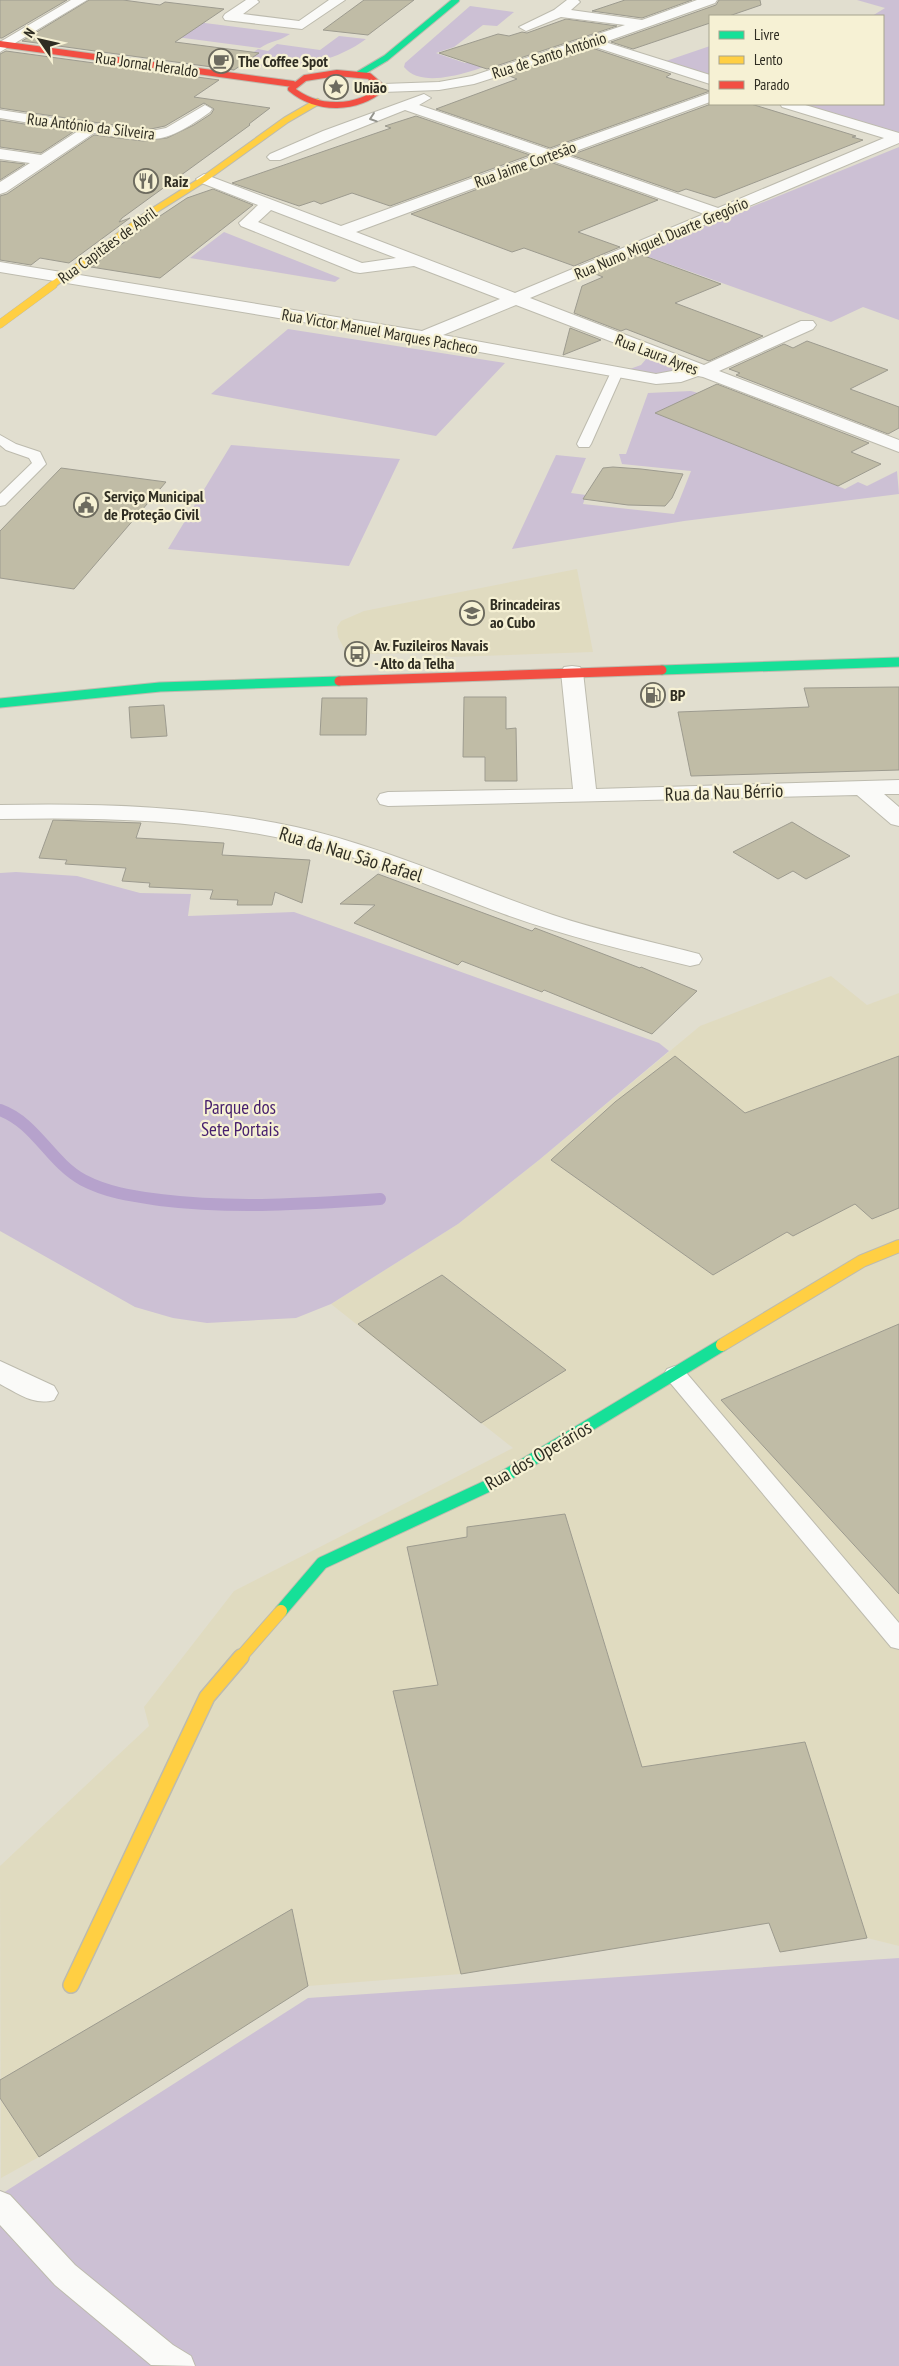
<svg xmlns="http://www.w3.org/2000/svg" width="899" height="2366" viewBox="0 0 899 2366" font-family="'PT Sans Narrow',sans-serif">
<rect width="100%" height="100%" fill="#e1decf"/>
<path fill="#e0dbc0" d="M577,569l16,83 -141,5 -34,-4 -50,1 -1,-3 -21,1 -8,-15 -1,-10 4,-6 23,-10z
M831,976l36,29 32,-12v953l-32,-8 -87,14 -11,-29 -308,51 -153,12 -269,171 -38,21 -1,-312 149,-140 -5,-19 90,-116 279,-143 -182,-144 127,-80 81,-64 161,-134z"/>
<path fill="#ccc0d4" d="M857,0h42v135l-96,-31h80v-88h-11l13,-8z
M470,6l44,6 -17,14 -14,-1 -29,22 -18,6 29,10 16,-6 17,5c-23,8 -75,29 -94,5l1,-4z
M204,22l1,1 85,11c-10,7 -20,7 -30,14l-99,-13z
M339,36l27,3c-36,27 -82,30 -125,26l1,-5 16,-11 10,2 9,-7 43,6z
M710,46v29l-44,-14z
M899,147v173l-36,-13 -32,15 -193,-69z
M224,232l116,46 -5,4 -145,-24z
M288,329l217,34 -69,73 -225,-42z
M647,358l27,11 3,3 -14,3 -36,-5 14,-5z
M691,391l7,2 -42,20 189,76 13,-7 9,4 30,-15 2,23 -215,27 -172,28 44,-94 30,3 -15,35 15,2 -3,9 91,10 17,-43 -69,-7 -3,-10h7l22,-61z
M231,445l169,14 -51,107 -181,-17z
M16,872l61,4 63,17 51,1 -3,22 106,-4 365,131 10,8 -130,109 -81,64 -127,80 -35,14 -89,5 -34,-5 -38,-11 -135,-76v-358z
M899,1958v408h-899v-175l3,2 305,-195z"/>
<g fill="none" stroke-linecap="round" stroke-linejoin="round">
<path stroke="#b6a2cc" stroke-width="12" d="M0,1110c36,13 50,52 83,70 25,13 49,16 77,20 73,9 147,4 220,-1"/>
</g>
<path fill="#c0bca6" stroke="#9d9b8f" d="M0,0h67l-65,38h-2z
M89,0h34l37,5 5,-3 59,7 -49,33 84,11 -25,17 -212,-29z
M364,0h50l-46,35 -45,-5z
M625,0h67l-50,18 -50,-7z
M719,0h41l1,5 -32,11h-19v7l-77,26 -22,-7 105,-37z
M566,19l51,7 -130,43 -48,-16 59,-19 11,2 13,-4 5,1z
M592,48l79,26 -5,3 44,14 -160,57 -114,-39 81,-30 -10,-4z
M6,51l213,29 -25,17 76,11 -21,16 1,1 -128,93 -3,4 11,-4 -61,45 -29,-5 -9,7 -31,-5v-64l7,-2 87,-59 49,6 24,-3 27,-13 17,-11 3,-5 -10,-6 -39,23 -19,4 -146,-22v-54z
M711,104h40l105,32 -4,1 11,3 -148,58 -29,-9 -8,3 -107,-37z
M416,116l114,39 -140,51 -38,-13 -31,11 -7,-3 -15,5 -67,-23 159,-55 -6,-2z
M0,120l73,12 -32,21 -41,-6z
M0,161l25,3 -25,16z
M550,162l108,38 -80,32 42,15 -46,19 -50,-18 -12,4 -101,-38z
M213,189l40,16 -93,73 -69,-11 63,-47 33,-22z
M639,254l82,30 -46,19 88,33 -54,25 -83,-32 -5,2 -47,-18 8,-27 21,-9 -10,-4z
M570,328l31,12 -38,15z
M807,341l81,29 -38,19 49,18v21l-11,6 -152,-59 4,-2 -11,-4 55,-25 9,4z
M717,384l152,59 -18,9 30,12 -43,22 -183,-73z
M613,467l28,2 42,5 -11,24 -7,8 -37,-1 -45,-6 20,-31z
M61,468l105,14 -92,107 -74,-11v-47z
M899,687v83l-208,6 -13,-64 131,-5 -5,-19z
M464,697h42v32l10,-1 1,53h-32v-24h-22z
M322,698h45l-1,37h-46z
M164,705l3,31 -36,2 -2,-31z
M53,820l88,3 -5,15 88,5 -2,12 88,5 -8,43 -27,-11 -3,13h-35l1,-5 -28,-1 3,-9 -64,-3 1,-4 -28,-2 4,-13 -61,-4 2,-4 -28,-2z
M792,822l23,14 35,20 -44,23 -13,-8 -15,8 -45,-27z
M378,874l154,57 3,-3 105,40 1,-1 56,24 -45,43 -108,-44 -2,2 -80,-31 -4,4 -104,-42 21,-18 -35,-1z
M675,1056l70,57 154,-57v152l-27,11 -17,-15 -62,32 -6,-4 -74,43 -162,-115 64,-58z
M442,1275l124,95 -85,53 -123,-99z
M899,1324v270l-178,-194z
M565,1514l77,253 163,-25 62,196 -87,14 -11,-29 -308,51 -68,-283 45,-6 -31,-138 60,-10v-10z
M292,1909l16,77 -269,171 -39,-59v-18z"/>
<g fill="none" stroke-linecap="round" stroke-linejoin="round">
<defs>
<path id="lane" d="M617,368l6,4 -32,72 -2,3h-10l-2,-3 34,-72z
M0,435l16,9 24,8 6,12 -41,41 -5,1v-12l32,-31 -3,-5 -23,-8 -6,-5z
M675,1366l8,3 216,254v26l-8,-2 -224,-268 -3,-5 3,-5z
M0,2191l10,4 65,70 98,80 18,11 4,10 -44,-1 -96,-80 -55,-60z"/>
<path id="street" d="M71,0h16l-87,52v-10z
M246,0h11l2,2 -16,12 56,7 30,-21h16l-43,29 -77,-9 -2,-3 2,-3z
M567,0h11l2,2 -9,8 71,10 55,-20h20l-2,3 -110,39 105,33v9l-118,-38 -118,38 -35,6 -56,2 -7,-4 7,-4 56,-2 33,-6 153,-51 -64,-8 -35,14 -7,-4 35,-17z
M710,93v9l-145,53 153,53 166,-70 -102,-31 -2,-3h22l97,29v10l-369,155 174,67 97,-44h12l3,4 -3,4 -94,42 180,69v12l-196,-75 -5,-1 -17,6 -25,2 -232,-42 -424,-70v-10l422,69 78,-32 -86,-33 -54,7 -6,-1 -113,-46 -2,-3 19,-18 -59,-23 -3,-3 8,-5 5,2 132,50 195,-71 -131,-45 -125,50h-10l-3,-3 3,-3 53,-23 101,-37 7,4 -12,7 131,45zM550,160l154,54 -189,79 -159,-61zM271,210l125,48 -34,5 -104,-41zM516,305l167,64 -27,5 -213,-39z
M205,105l7,4 -2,3c-49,35 -59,30 -116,21l-88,59 -6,2v-12l30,-19 -30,-4v-10l41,6 37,-24 -78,-13v-8l146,22 20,-4z
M572,666l8,1 3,5 13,117 303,-9v14h-15l15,13v19l-8,-2 -34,-29 -469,11 -8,-2 -3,-5 3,-5 8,-2 185,-3 -12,-117 3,-5z
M0,805c100,-2 199,1 296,22 89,20 172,59 257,88 47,16 97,26 146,39l3,5 -3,5 -9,2c-62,-15 -125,-30 -186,-52 -69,-25 -138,-57 -210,-73 -97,-22 -196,-24 -294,-22z
M0,1361l54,25 4,7 -4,7c-20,6 -37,-7 -54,-16z"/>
<path id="fast-far2" d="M359,74l27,-16 70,-58"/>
<path id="fast-far1" d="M662,670l237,-8
M0,703l160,-16 179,-6"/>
<path id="fast" d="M281,1611l41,-48 170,-79 230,-139"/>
<path id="slow-far3" d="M51,286l96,-71 57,-36 82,-59 31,-18"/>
<path id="slow-far2" d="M0,324l53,-39"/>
<path id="slow-far1" d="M722,1345l140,-84 37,-15
M240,1658l41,-47"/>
<path id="slow" d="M71,1985l136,-288 34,-40"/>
<path id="jam-far1" d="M0,44l293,40
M337,73l32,3 14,12c-27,22 -65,23 -92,1l14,-11z"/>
<path id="jam" d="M339,681l323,-11"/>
</defs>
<use href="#lane" stroke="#bdbbae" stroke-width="2"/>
<use href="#street" stroke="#bdbbae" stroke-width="2"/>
<use href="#fast-far2" stroke="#bdbbae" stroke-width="8"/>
<use href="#fast-far1" stroke="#bdbbae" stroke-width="11"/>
<use href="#fast" stroke="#bdbbae" stroke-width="14"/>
<use href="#slow-far3" stroke="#bdbbae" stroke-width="8"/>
<use href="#slow-far2" stroke="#bdbbae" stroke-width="9"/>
<use href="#slow-far1" stroke="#bdbbae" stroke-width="14"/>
<use href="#slow" stroke="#bdbbae" stroke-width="18"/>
<use href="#jam-far1" stroke="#bdbbae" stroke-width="8"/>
<use href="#jam" stroke="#bdbbae" stroke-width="11"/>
<use href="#lane" fill="#fafaf8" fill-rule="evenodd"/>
<use href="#street" fill="#fafaf8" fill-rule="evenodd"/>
<use href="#fast-far2" stroke="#16e098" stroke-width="6"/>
<use href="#fast-far1" stroke="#16e098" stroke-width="9"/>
<use href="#fast" stroke="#16e098" stroke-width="12"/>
<use href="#slow-far3" stroke="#ffcf43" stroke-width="6"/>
<use href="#slow-far2" stroke="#ffcf43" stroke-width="8"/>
<use href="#slow-far1" stroke="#ffcf43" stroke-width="12"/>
<use href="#slow" stroke="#ffcf43" stroke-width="15"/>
<use href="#jam-far1" stroke="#f24e42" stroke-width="6"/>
<use href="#jam" stroke="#f24e42" stroke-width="9"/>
</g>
<defs><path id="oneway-chevron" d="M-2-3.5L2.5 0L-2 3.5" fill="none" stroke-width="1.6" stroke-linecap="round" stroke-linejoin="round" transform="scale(1.25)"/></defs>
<use stroke="#94948d" href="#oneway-chevron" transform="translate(373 118) rotate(161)"/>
<defs>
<symbol id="cafe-ring" viewBox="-11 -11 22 22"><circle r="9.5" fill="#f6f1d4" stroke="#6d6b5f" stroke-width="1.5"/><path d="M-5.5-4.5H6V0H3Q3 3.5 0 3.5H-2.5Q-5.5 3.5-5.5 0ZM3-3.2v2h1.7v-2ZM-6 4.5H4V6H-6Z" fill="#6d6b5f"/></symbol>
<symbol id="sight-ring" viewBox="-11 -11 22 22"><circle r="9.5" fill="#f6f1d4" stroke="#6d6b5f" stroke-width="1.5"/><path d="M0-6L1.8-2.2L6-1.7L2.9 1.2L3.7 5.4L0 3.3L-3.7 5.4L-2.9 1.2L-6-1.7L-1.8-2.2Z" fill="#6d6b5f"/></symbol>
<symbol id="restaurant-ring" viewBox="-11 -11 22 22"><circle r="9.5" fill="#f6f1d4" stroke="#6d6b5f" stroke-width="1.5"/><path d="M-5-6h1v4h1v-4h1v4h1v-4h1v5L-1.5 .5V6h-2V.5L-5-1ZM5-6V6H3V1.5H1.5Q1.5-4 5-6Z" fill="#6d6b5f"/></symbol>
<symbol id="civic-ring" viewBox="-11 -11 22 22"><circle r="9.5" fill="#f6f1d4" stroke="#6d6b5f" stroke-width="1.5"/><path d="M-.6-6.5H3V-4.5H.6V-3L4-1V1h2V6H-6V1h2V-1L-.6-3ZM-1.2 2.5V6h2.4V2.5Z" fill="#6d6b5f"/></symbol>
<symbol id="school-ring" viewBox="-11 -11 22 22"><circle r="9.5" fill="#f6f1d4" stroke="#6d6b5f" stroke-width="1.5"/><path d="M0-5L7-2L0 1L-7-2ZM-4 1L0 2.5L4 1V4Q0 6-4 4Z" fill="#6d6b5f"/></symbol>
<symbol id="bus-ring" viewBox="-11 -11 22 22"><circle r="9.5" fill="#f6f1d4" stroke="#6d6b5f" stroke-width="1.5"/><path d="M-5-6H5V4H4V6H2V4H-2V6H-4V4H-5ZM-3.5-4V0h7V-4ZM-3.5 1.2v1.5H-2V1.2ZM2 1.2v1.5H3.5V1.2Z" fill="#6d6b5f"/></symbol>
<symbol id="fuel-ring" viewBox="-11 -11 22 22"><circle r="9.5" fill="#f6f1d4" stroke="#6d6b5f" stroke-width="1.5"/><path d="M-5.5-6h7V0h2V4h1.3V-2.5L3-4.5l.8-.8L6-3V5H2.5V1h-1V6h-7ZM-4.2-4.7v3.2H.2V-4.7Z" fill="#6d6b5f"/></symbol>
</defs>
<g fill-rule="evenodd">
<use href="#cafe-ring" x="207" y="47" width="28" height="28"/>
<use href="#sight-ring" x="322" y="73" width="28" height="28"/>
<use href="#restaurant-ring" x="132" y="167" width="28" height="28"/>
<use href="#civic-ring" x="72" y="491" width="28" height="28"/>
<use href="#school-ring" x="458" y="599" width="28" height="28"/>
<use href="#bus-ring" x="343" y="640" width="28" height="28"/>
<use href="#fuel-ring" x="639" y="681" width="28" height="28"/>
</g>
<g text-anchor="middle" stroke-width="4.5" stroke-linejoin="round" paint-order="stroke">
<g font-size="16" fill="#2f2d22" stroke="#f6f1d4">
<text transform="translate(549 55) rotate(-18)" y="6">Rua de Santo António</text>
<text transform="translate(147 64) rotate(8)" y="6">Rua Jornal Heraldo</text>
<text transform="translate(91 126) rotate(7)" y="6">Rua António da Silveira</text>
<text transform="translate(525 164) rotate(-20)" y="6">Rua Jaime Cortesão</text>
<text transform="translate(661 238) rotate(-23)" y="6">Rua Nuno Miguel Duarte Gregório</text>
<text transform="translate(107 245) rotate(-36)" y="6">Rua Capitães de Abril</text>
<text transform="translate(380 331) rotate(10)" y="6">Rua Victor Manuel Marques Pacheco</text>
<text transform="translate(657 354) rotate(21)" y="6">Rua Laura Ayres</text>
</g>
<g font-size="16" font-weight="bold" fill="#2f2d22" stroke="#f6f1d4" text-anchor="start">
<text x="238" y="67">The Coffee Spot</text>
<text x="354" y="93">União</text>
<text x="164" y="187">Raiz</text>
<text x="104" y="502">Serviço Municipal<tspan x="104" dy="18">de Proteção Civil</tspan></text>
<text x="490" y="610">Brincadeiras<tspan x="490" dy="18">ao Cubo</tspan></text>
<text x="374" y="651">Av. Fuzileiros Navais<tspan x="374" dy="18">- Alto da Telha</tspan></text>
<text x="670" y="701">BP</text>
</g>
<g font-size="19" fill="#2f2d22" stroke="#f6f1d4">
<text transform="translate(724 792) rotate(-2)" y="7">Rua da Nau Bérrio</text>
<text transform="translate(351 854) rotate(17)" y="7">Rua da Nau São Rafael</text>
<text transform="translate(538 1455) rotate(-30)" y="7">Rua dos Operários</text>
</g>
<g font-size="19" fill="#461f6d" stroke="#f6f1d4">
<text x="240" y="1114">Parque dos<tspan x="240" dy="22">Sete Portais</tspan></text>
</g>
</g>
<rect x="709" y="15" width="175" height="90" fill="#f6f1d4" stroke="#a6a38d"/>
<rect x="719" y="31" width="25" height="8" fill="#16e098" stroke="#a6a38d"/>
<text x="754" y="40" font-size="15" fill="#2f2d22">Livre</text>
<rect x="719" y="56" width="25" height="8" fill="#ffcf43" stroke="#a6a38d"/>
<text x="754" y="65" font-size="15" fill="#2f2d22">Lento</text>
<rect x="719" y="81" width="25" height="8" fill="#f24e42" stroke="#a6a38d"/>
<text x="754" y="90" font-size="15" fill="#2f2d22">Parado</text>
<g transform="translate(40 40) rotate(304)" stroke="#f6f1d4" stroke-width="4" paint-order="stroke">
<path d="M0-4L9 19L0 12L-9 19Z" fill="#2f2d22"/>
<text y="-8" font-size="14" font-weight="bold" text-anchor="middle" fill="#2f2d22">N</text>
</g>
</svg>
